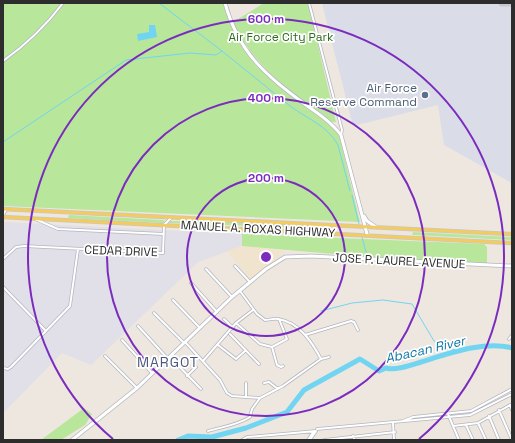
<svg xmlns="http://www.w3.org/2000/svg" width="515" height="443" viewBox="0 0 515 443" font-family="'Space Grotesk',sans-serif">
<rect width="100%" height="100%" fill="#eee7df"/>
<path fill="#e1dfe7" d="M3,222l239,12v12l-44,16 -107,103 -29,-12 -59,60z"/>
<path fill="#f0e4cf" d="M242,246l45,5 -37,29 -23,-29z"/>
<path fill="#dadde7" d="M322,3h190v180l-68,-38 -6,-40 -85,21z"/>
<path fill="#b8e69b" d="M3,3h221l12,35 20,28 70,56 13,13 21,87 -357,-16z
M264,3h44l28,119h-4c-42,-31 -76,-52 -99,-100z
M69,215l94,5 2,1 -2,2 -95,-5z
M169,221l75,1 62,5 -3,1 -134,-5z
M413,232l99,5v3l-97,-5h-3z
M242,234l242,10 3,3v17l-119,-7 -126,-11z
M84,408l8,6 -7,11 -21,13 -3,2h-20z"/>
<path fill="#71d5f2" d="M149,25h6l2,12 -19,4 -1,-7 12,-2z"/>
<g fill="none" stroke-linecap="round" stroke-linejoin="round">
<path stroke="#71d5f2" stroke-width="1" d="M159,3l63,48
M3,142l123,-82 64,-7 26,2 6,-4c23,18 45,37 68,55 16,12 38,20 48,39l12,46
M352,195l7,29
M362,237l5,19
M321,311l31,-8 31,-3 29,4 22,37 22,10"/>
<path stroke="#71d5f2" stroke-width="5" d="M178,440l10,-4 24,1 34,-9 41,-16 17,-22 56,-31 19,12 7,-3c10,3 25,-3 35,-6 26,-8 65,-22 91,-14"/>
<path stroke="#c8c6cb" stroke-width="7" d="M502,3h8"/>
<defs>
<path id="street" d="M309,3l33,127 -1,5
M3,61c24,-17 42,-34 60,-58
M3,215l3,-5
M35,219l23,10 106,5
M3,259l13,-12 8,-1 139,7 1,-28 7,-7
M235,266l15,16
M206,269l26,28
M191,283l26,29
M3,287l43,44
M240,291l17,23 8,6c4,0 9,-2 13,-1 21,3 34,23 43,40
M173,300l27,28
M154,313l30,30
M224,319l9,9
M236,323l24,21 12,3 15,-8 -8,-20
M138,326l30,33
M230,334l29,30
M305,335l46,-14 3,1 4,8
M509,339l3,-4
M122,340l30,33
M186,343l34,37 7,13 5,3 28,2 23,-12 38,-27 8,-2
M218,345l18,14 9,-8
M272,347l5,18 4,2 2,-1
M105,356l32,32
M170,357l31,32
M203,361l33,-38 17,-13
M3,368l5,1 3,-2 59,-61 8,-57
M187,376l9,-9
M264,383l5,-1 9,7
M246,396v-13
M510,405l2,5
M499,410l13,30
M448,414l11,26
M489,416l10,24
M403,421l10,-4 58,-6 41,-22
M393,423l1,17
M478,423l8,17
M466,425l7,15
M453,426l25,-3 34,-19
M317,429l153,-14 42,-21
M208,431c14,-4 30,-6 42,-14l2,-8 8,-11
M353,436l2,4
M242,440l5,-3 69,-6
M308,440l6,-9
M310,440l6,-9
M324,440l71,-8"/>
<path id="secondary" d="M225,3c14,51 41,72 81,102 13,9 26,18 35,30l26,99
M364,216l3,5 9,6
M72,440l65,-52 95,-91 34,-28 19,-12 26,-1 201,10"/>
<path id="primary" d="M3,209l509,25
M3,217l509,26"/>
</defs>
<use href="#street" stroke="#b3b6c0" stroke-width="3.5"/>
<use href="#secondary" stroke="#b3b6c0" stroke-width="4.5"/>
<use href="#primary" stroke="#c8c8c8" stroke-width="4.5"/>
<use href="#street" stroke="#fff" stroke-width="2"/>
<use href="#secondary" stroke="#fff" stroke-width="3"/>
<use href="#primary" stroke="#f4cb5e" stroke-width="3"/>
</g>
<g fill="none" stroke="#7b2cbf" stroke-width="2">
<circle cx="266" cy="257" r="79"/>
<circle cx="266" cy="257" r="159"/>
<path d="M113 439A238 238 0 1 1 419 439"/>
</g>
<circle fill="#5c6f8a" stroke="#fff" stroke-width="1.5" cx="425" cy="95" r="4"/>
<g text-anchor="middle" stroke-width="3.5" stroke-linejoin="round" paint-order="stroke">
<g font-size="12" fill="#2e6d19" stroke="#fff">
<text x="281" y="41">Air Force City Park</text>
</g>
<g font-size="12" fill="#4e5e75" stroke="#fff" text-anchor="end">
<text x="417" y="92">Air Force<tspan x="417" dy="14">Reserve Command</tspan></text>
</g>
<g font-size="12" fill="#2d2d2d" stroke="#fff">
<text transform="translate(258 229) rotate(3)" y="4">MANUEL A. ROXAS HIGHWAY</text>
<text transform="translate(121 251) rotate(2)" y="4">CEDAR DRIVE</text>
<text transform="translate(399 261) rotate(3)" y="4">JOSE P. LAUREL AVENUE</text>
</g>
<g font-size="13" font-style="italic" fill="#0b75a3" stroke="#fff">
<text transform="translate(425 349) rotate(-13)" y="5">Abacan River</text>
</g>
<g font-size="14" letter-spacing="1" fill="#4b577f" stroke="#fff">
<text x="168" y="367">MARGOT</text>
</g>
</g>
<circle cx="266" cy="257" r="6" fill="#7b2cbf" stroke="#fff" stroke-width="2"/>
<g font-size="12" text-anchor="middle" font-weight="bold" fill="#7b2cbf" stroke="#fff" stroke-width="3.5" stroke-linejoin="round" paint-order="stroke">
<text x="266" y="23">600 m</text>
<text x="266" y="102">400 m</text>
<text x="266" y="182">200 m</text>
</g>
<rect width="515" height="443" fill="none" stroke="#2d2d2d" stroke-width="8"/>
</svg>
